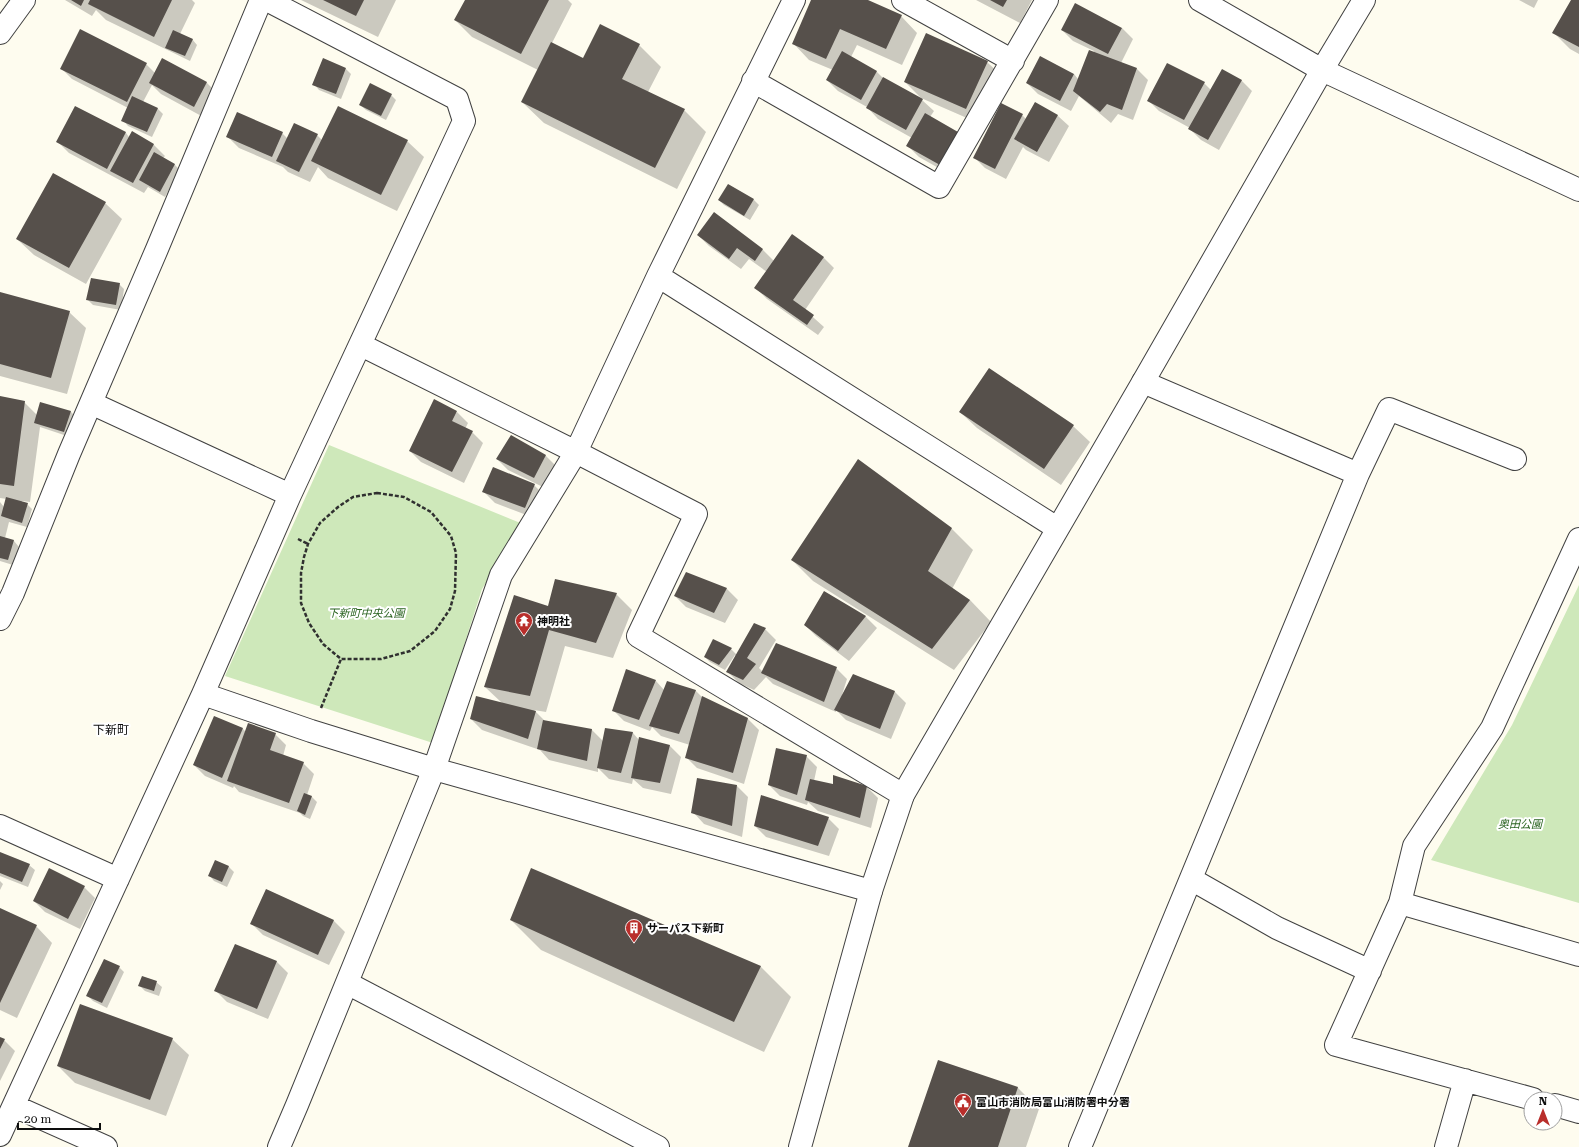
<svg xmlns="http://www.w3.org/2000/svg" width="1579" height="1147" viewBox="0 0 1579 1147" font-family="'Roboto Serif','Noto Sans JP',serif">
<rect width="100%" height="100%" fill="#fefcef"/>
<path fill="#cee8ba" d="M329,445l194,79 -41,65 -49,154 -208,-67z
M1579,585v318l-148,-43 81,-135z"/>
<path fill="#0003" d="M65,0h127l3,3 -15,31 12,5 5,6 -7,16 -84,-41 -10,-10 -4,6z
M301,0h95l-18,37z
M466,0h102l4,4 -20,39 32,16 55,-14 22,22 -13,25 36,18 22,22 -29,57 -133,-66 -22,-21 16,-32 -66,-33 -17,-17z
M813,0h53l35,16 16,17 -15,32 -45,-20 -6,12 26,15 6,6 39,22 12,11 -4,6 28,16 11,11 -18,31 -32,-18 -11,-11 4,-8 -34,-19 -11,-12 -29,-16 -11,-11 6,-10 -24,-10 -16,-17z
M976,0h56l-12,23z
M1519,0h19l-4,8z
M1572,0h7v54l-9,-5 -16,-16z
M1122,28l11,11 -12,24 16,6 11,11 -15,40 -15,-6 -7,9 -32,-27 -8,15 -33,-17 -11,-11 47,-9 4,5 16,-28 -21,-10 -11,-11z
M163,59l44,24 11,11 -13,24 -44,-24 -9,-9 -9,17 15,7 5,5 -11,23 -24,-11 -5,-6 5,-12 -56,-29 -11,-11 85,-4 9,9z
M987,62l17,16 -21,47 -62,-27 -16,-16z
M346,69l5,5 -10,25 -22,-9 -5,-6z
M1241,80l11,11 -33,59 -18,-10 -11,-11v-1l-31,-17 -11,-11 56,-17 7,7z
M391,95l5,5 -10,20 -20,-10 -6,-5z
M1035,103l23,13 11,10 -20,36 -23,-12 -3,-3 -17,32 -21,-11 -11,-11 48,-42 4,4z
M76,107l50,26 3,4 3,-5 22,13 11,11 -2,2 12,7 5,5 -15,27 -17,-10 -4,6 -75,-40 -11,-11z
M282,133l6,6 29,-4 5,5 85,1 17,16 -27,54 -69,-33 -10,-11 -8,15 -22,-10 -5,-5 -44,-19 -11,-11z
M729,185l25,15 5,5 -9,15 -26,-15 -5,-5z
M105,203l17,16 -36,65 -52,-29 -17,-16z
M714,214l49,36 11,11 49,-4 11,11 -29,42 19,17 -6,8 -51,-36 -11,-11 11,-16 -18,-13 -8,10 -32,-23 -11,-11z
M119,284l5,5 -3,21 -28,-5 -5,-5z
M0,293l69,19 17,16 -19,66 -67,-18z
M0,397l24,5 13,13 34,-3 5,5 -6,20 -30,-10 -10,75 -8,-1v1l5,2 5,5 -5,18 -18,-5 -4,16 9,3 5,6 -6,18 -13,-4v-59l4,5 3,-8 -7,-1z
M457,412l11,11 -3,6 7,3 11,11 -19,40 -43,-21 -11,-11z
M960,412l113,14 17,16 -29,43 -84,-57z
M511,436l35,20 11,11 -12,21 -37,-18 -11,-11z
M534,485l11,11 -8,23 -42,-16 -11,-11z
M951,528l22,22 -21,39 18,11 21,22 -37,48 -141,-89 -21,-21z
M686,573l41,16 11,11 -13,23 -39,-16 -11,-11z
M825,592l41,25 11,11 -28,33 -33,-25 -11,-11z
M616,594l16,16 -19,48 -48,-12 -19,66 -12,-2 12,12 46,8 11,11 3,-12 27,4 6,7 31,6 11,11 -10,37 -28,-6 -10,-9 -1,5 -23,-5 -11,-11v4l-49,-12 -9,-10 -58,-20 -11,-11 31,-16 -17,-16 64,-80z
M765,629l11,11 -17,28 4,4 73,-4 11,11 -5,16 1,1 11,-21 41,17 11,11 -15,36 -45,-19 -10,-10v2l-63,-28 -7,-7 -12,13 -15,-7 -11,-11 8,-16 -1,-1 -10,15 -15,-8 -5,-5 26,-8 6,6z
M656,681l8,9h31l7,7 46,22 11,11 -15,54 -47,-16 -11,-11 4,-12 -29,-9 -9,-9 -2,4 -26,-10 -11,-11z
M215,717l28,12 3,3 29,2 11,11 -3,11 20,7 11,11 -7,21 5,2 5,5 -7,17 -7,-3 -3,-3 -61,-21 -5,-6 -1,2 -28,-12 -11,-11z
M806,756l11,11 -3,14 19,4 1,-8 33,10 11,11 -7,30 -53,-17 -10,-9 -1,3 -27,-9 -11,-11z
M737,786l11,11 -6,40 -38,-13 -11,-12z
M828,818l11,11 -10,27 -63,-19 -11,-11z
M0,853l29,12 6,5 -7,17 -28,-11z
M216,861l13,6 5,5 -7,15 -13,-6 -5,-6z
M0,881l3,3 -3,6z
M84,887l11,11 -15,31 -35,-17 -11,-11z
M267,890l67,31 11,11 -16,33 -66,-30 -11,-11z
M0,910l36,16 16,17 -35,75 -17,-8z
M511,920l249,46 31,31 -27,55 -223,-102z
M235,945l42,17 11,11 -20,46 -41,-17 -11,-11z
M119,967l5,5 -17,36 -14,-7 -6,-6z
M156,982l6,5 -3,9 -14,-5 -6,-6z
M0,1038l4,2 11,11 -15,30z
M172,1039l17,16 -23,61 -91,-33 -17,-17z
M939,1061l79,27 21,21 -13,38h-117z"/>
<path fill="#56504b" d="M71,0h13l-3,6z
M90,0h82l-18,37 -66,-33z
M323,0h41l-8,16z
M465,0h84l-28,54 -67,-34z
M811,0h57l34,15 -16,34 -46,-20 -14,30 -34,-15z
M990,0h17l-4,7z
M1571,0h8v47l-27,-14z
M1075,3l47,25 -14,26 -47,-24z
M600,24l40,20 -18,35 63,30 -30,59 -134,-66 30,-60 32,16z
M80,29l67,34 -20,39 -67,-33z
M173,30l20,9 -8,17 -20,-8z
M926,33l62,28 -22,48 -62,-27z
M1089,50l48,18 -15,42 -15,-6 -7,8 -27,-21z
M842,51l35,20 -16,29 -35,-20z
M1040,56l34,18 -14,27 -34,-18z
M162,58l45,24 -13,25 -45,-24z
M323,58l23,10 -10,26 -24,-9z
M1167,63l38,19 -21,38 -37,-19z
M1222,69l20,11 -34,60 -20,-11z
M883,77l40,22 -17,31 -40,-22z
M370,83l22,11 -11,22 -22,-11z
M132,96l26,12 -11,24 -26,-11z
M1035,102l23,13 -21,37 -23,-13z
M1001,103l22,11 -28,55 -22,-11z
M75,106l51,26 -19,37 -51,-27z
M338,106l70,34 -27,55 -70,-34z
M237,112l46,20 -11,25 -46,-20z
M925,113l33,19 -18,33 -34,-19z
M294,123l24,11 -19,38 -23,-11z
M132,131l22,13 -21,39 -23,-12z
M154,152l21,12 -15,28 -21,-12z
M53,173l53,29 -37,66 -53,-29z
M728,184l26,15 -10,17 -26,-16z
M714,212l49,37 -8,12 -18,-13 -8,11 -32,-24z
M792,234l32,23 -31,43 21,15 -7,10 -53,-37z
M91,278l29,5 -4,22 -30,-5z
M0,292l70,19 -19,67 -51,-14z
M989,368l85,57 -30,44 -85,-57z
M0,396l25,5 -11,85 -14,-2z
M434,399l23,12 -5,10 21,10 -21,41 -43,-21z
M40,402l31,9 -7,21 -30,-9z
M511,435l35,20 -12,23 -38,-19z
M858,459l94,69 -24,43 42,29 -38,49 -141,-89z
M493,467l42,17 -10,24 -43,-16z
M6,497l22,6 -6,20 -21,-7z
M0,536l14,4 -6,20 -8,-2z
M686,572l41,16 -13,25 -40,-17z
M555,579l62,14 -21,50 -47,-13 -19,66 -46,-9 30,-92 34,11z
M824,591l42,25 -28,35 -34,-26z
M754,623l12,5 -19,30 9,6 -13,16 -17,-8z
M713,639l19,9 -13,17 -15,-8z
M776,643l61,24 -13,35 -63,-29z
M626,669l30,11 -17,40 -27,-9z
M853,674l42,17 -15,38 -46,-19z
M667,681l29,9 -17,44 -30,-8z
M476,696l60,15 -8,28 -58,-20z
M702,696l46,22 -15,55 -48,-15z
M214,716l29,12 -21,50 -29,-13z
M543,720l49,9 -5,32 -50,-12z
M248,723l28,10 -6,17 34,12 -15,41 -62,-22z
M605,728l28,4 -12,41 -24,-5z
M639,737l31,8 -10,38 -29,-5z
M776,748l31,7 -10,40 -29,-10z
M833,775l34,11 -7,32 -55,-18 5,-21 23,5z
M697,778l40,7 -5,41 -41,-13z
M304,793l8,3 -7,19 -8,-4z
M761,795l68,22 -11,29 -64,-20z
M0,852l30,12 -8,18 -22,-9z
M215,860l14,6 -7,16 -14,-6z
M49,868l36,18 -17,33 -35,-18z
M531,868l230,98 -27,56 -224,-102z
M266,889l68,31 -16,35 -68,-31z
M0,908l37,17 -37,78z
M235,944l42,17 -20,48 -43,-18z
M104,959l16,7 -18,37 -16,-7z
M142,976l15,5 -3,10 -16,-5z
M80,1004l93,34 -23,62 -93,-34z
M0,1037l5,2 -5,10z
M938,1060l80,27 -20,60h-90z"/>
<g fill="none" stroke-linecap="round" stroke-linejoin="round">
<defs>
<path id="minor" d="M903,0l110,61
M1200,0l122,70 257,120
M0,33l24,-33
M753,81l186,106 108,-187
M658,276l399,252
M361,345l215,107 120,62 -58,122 265,159
M91,403l199,92
M1358,474l31,-65 126,50
M0,619l13,-26 56,-139 88,-205 104,-249
M203,694l108,37 123,38 437,122
M0,826l118,53
M1191,879l86,49 93,43
M1400,903l179,52
M347,983l128,67 183,97
M1533,1099l-197,-54 64,-142 14,-57 78,-118 87,-189
M1555,1105l24,7
M14,1106l92,41
M0,1135l203,-441 87,-199 174,-374 -7,-22 -190,-99
M279,1147l18,-42 137,-336 67,-194 75,-123 82,-176 136,-276
M1080,1147l278,-673 -215,-92
M1446,1147l19,-67"/>
<path id="tertiary" d="M800,1147l71,-256 32,-96 240,-413 179,-312 42,-70"/>
</defs>
<use href="#minor" stroke="#414141" stroke-width="24"/>
<use href="#tertiary" stroke="#414141" stroke-width="24"/>
<path stroke="#303030" stroke-width="2.5" stroke-dasharray="4 2" stroke-linecap="butt" d="M377,493l27,4 27,15 20,24 5,17 -1,38 -5,18 -15,22 -25,20 -29,8h-40l-18,-15 -14,-21 -8,-20v-30l3,-16 4,-13 12,-21 18,-16 15,-10z
M298,539l10,5
M321,708l20,-49"/>
<use href="#minor" stroke="#fff" stroke-width="22"/>
<use href="#tertiary" stroke="#fff" stroke-width="22"/>
</g>
<defs>
<symbol id="temple-pin" viewBox="-11 -11 22 30"><path d="M0 17L-7.5 6A9.5 9.5 0 1 1 7.5 6Z" fill="#b92e2b" stroke="#fff"/><path d="M0-6L5-2H3V0L6.5 2.5H4V6H1.5V3h-3V6H-4V2.5H-6.5L-3 0V-2H-5Z" fill="#fff"/></symbol>
<symbol id="building-pin" viewBox="-11 -11 22 30"><path d="M0 17L-7.5 6A9.5 9.5 0 1 1 7.5 6Z" fill="#b92e2b" stroke="#fff"/><path d="M-4-6H4V6H1V3H-1V6H-4ZM-2.5-4.3h1.7v1.8h-1.7ZM.8-4.3h1.7v1.8H.8ZM-2.5-1h1.7V.8h-1.7ZM.8-1h1.7V.8H.8Z" fill="#fff"/></symbol>
<symbol id="civic-pin" viewBox="-11 -11 22 30"><path d="M0 17L-7.5 6A9.5 9.5 0 1 1 7.5 6Z" fill="#b92e2b" stroke="#fff"/><path d="M-.6-6.5H3V-4.5H.6V-3L4-1V1h2V6H-6V1h2V-1L-.6-3ZM-1.2 2.5V6h2.4V2.5Z" fill="#fff"/></symbol>
</defs>
<g fill-rule="evenodd">
<use href="#temple-pin" x="514" y="611" width="20" height="27"/>
<use href="#building-pin" x="624" y="918" width="20" height="27"/>
<use href="#civic-pin" x="953" y="1092" width="20" height="27"/>
</g>
<g text-anchor="middle" stroke-width="4" stroke-linejoin="round" paint-order="stroke">
<g font-size="11" font-style="italic" fill="#2a6320" stroke="#fff">
<text x="366" y="617">下新町中央公園</text>
<text x="1520" y="828">奥田公園</text>
</g>
<g font-size="11" font-weight="bold" fill="#0e0e0e" stroke="#fff" text-anchor="start">
<text x="537" y="625">神明社</text>
<text x="647" y="932">サーパス下新町</text>
<text x="976" y="1106">富山市消防局富山消防署中分署</text>
</g>
<g font-size="12" fill="#0e0e0e" stroke="#fff">
<text x="111" y="734">下新町</text>
</g>
</g>
<g transform="translate(1543 1111)"><circle r="19" fill="#ffffff" stroke="#9f9f9f"/>
<path d="M0-3L7 15L0 10L-7 15Z" fill="#b92e2b"/>
<text y="-6" font-size="11" font-weight="bold" text-anchor="middle" fill="#0e0e0e">N</text>
</g>
<path d="M18 1123v6h82v-6" fill="none" stroke="#0e0e0e" stroke-width="2"/>
<text x="24" y="1123" font-size="12" fill="#0e0e0e" stroke="#ffffff" stroke-width="3" paint-order="stroke">20 m</text>
</svg>
